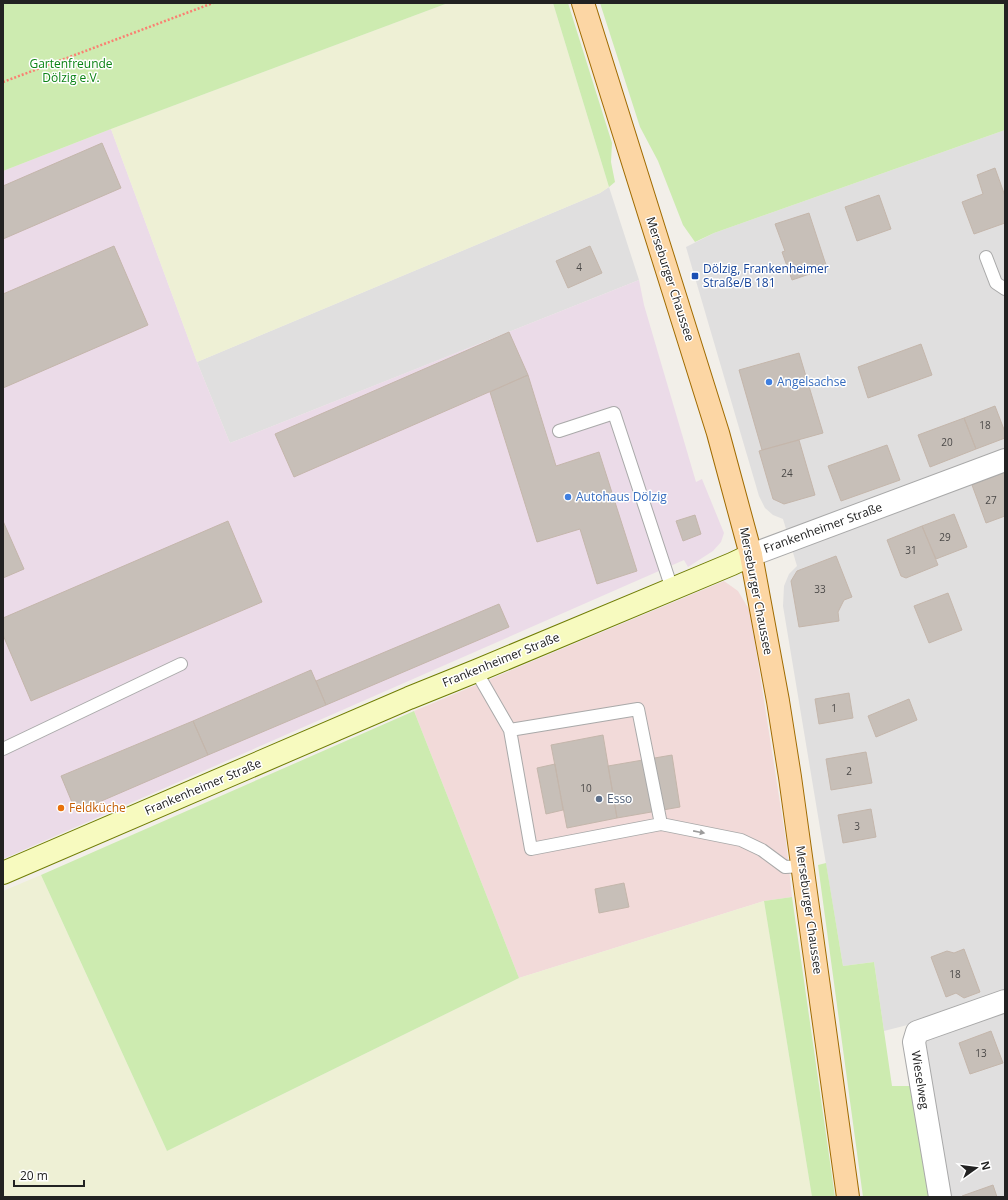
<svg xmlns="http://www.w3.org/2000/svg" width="1008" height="1200" viewBox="0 0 1008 1200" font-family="'Open Sans',sans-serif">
<rect width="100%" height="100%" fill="#f2efe9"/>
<path fill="#e0dfdf" d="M1005,130v1067h-56l-30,-175 -35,9 -10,-69 -31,4 -60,-360 1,-20 5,-12 8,-8 -14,-47 -10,-4 -8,-7 -6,-12 -73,-249 28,-14z
M609,187l30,93 -409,163 -33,-81 403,-169z"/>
<path fill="#f2dad9" d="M724,581l14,10 12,20 36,230 6,56 -28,4 -245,77 -105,-267z"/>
<path fill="#ebdbe8" d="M111,129l86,233 33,81 409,-163 5,25 52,177 6,-3 22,54 -3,9 -8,9 -25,16 -4,-7 -681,299v-688z"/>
<path fill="#eef0d5" d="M448,3h105l56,184 -9,6 -403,169 -86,-233z
M41,875l126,276 352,-173 245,-77 48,296h-809v-306z"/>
<path fill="#cdebb0" d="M3,3h445l-337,126 -108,42z
M553,3h15l44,140 -1,19 4,20 -6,5z
M600,3h405v127l-291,103 -19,9 -12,-17 -25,-64 -18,-34z
M414,711l105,267 -352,173 -126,-276z
M826,863l17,103 31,-4 18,124h18l7,6 16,105h-70l-45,-332z
M792,897l43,300h-23l-48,-296z"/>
<path fill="#c7bfb8" stroke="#c4b6ab" d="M102,143l19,45 -118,51v-53z
M995,168l10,28v27l-31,11 -12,-32 21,-8 -6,-19z
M879,195l12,34 -34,12 -12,-34z
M809,213l18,55 -35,12 -10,-28 3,-1 -10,-27z
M114,246l34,79 -145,63v-94z
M590,246l12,27 -34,15 -12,-27z
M509,332l19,43 -234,102 -19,-43z
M921,344l11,31 -64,23 -10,-31z
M799,353l24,80 -61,17 -23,-80z
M528,375l28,91 43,-14 38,119 -40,13 -17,-55 -43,13 -47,-150z
M995,406l10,26v6l-29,11 -12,-31z
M964,418l12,31 -46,18 -12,-32z
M799,440l16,55 -31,9 -11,-5 -14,-48z
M887,445l13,35 -59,21 -13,-35z
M1005,472v44l-19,7 -14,-38z
M954,514l13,33 -31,12 -14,-33z
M695,515l6,19 -18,7 -7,-20z
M3,521l21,48 -21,9z
M228,521l34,81 -231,99 -28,-66v-17z
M922,526l16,39 -32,13 -5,-2 -14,-36z
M836,556l16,41 -8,3 -6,12 1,9 -40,6 -8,-46 6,-10z
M948,593l14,37 -33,13 -15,-37z
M499,604l10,23 -183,78 -10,-24z
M311,670l15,35 -118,50 -15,-34z
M849,693l4,25 -34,6 -4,-25z
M909,699l8,21 -41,17 -8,-21z
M193,721l15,34 -132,57 -15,-36z
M603,735l14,83 -50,10 -16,-83z
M866,752l6,31 -41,7 -5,-31z
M672,755l8,52 -63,11 -9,-52z
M555,764l8,46 -17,4 -9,-46z
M871,809l5,28 -33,6 -5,-28z
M624,883l5,24 -30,6 -4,-24z
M964,949l16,43 -16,6 -8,-5 -10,4 -15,-40 16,-6 7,2z
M991,1031l12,32 -33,11 -11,-31z
M993,1185l4,12h-34l-1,-1z"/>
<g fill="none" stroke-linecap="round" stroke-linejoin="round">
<defs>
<path id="lane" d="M986,257l10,26 9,6
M559,431l55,-18 58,176
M476,671l34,59 21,119 130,-25 80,16 21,10 23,17 18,-1
M510,730l128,-21 23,115
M3,749l178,-85"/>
<path id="street" d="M751,555l254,-95
M940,1197l-26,-155 3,-10 88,-31"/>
<path id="secondary" d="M3,873l406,-175 67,-27 256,-107 19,-9"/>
<path id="primary" d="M583,3l135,430 33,122 27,146 12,76 58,420"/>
</defs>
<use href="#lane" stroke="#a9a9a9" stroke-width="14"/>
<use href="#street" stroke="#a9a9a9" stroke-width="24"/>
<use href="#secondary" stroke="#707d05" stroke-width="24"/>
<use href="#primary" stroke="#a06b00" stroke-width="24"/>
<path stroke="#fa8072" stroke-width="2.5" stroke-dasharray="2 2" stroke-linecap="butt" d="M3,82l210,-79"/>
<use href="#lane" stroke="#fff" stroke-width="12"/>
<use href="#street" stroke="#fff" stroke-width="22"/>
<use href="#secondary" stroke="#f7fabf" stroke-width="22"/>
<use href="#primary" stroke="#fcd6a4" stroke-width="22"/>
</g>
<defs><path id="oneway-solid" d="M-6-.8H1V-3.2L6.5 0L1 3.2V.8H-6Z"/></defs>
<use fill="#9c9c9c" href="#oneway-solid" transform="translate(699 832) rotate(11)"/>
<rect fill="#1a4fb4" stroke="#fff" stroke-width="1.5" x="691" y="272" width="8" height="8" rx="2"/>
<g fill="#3f7fe0" stroke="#fff" stroke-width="1.5">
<circle cx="769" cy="382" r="4"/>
<circle cx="568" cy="497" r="4"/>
</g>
<circle fill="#5c6f8a" stroke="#fff" stroke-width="1.5" cx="599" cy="799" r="4"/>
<circle fill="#e8710a" stroke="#fff" stroke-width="1.5" cx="61" cy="808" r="4"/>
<g text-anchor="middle" stroke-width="3" stroke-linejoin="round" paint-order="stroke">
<g font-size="10" fill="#4b4948">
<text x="579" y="271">4</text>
<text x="985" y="429">18</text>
<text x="947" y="446">20</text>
<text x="787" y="477">24</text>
<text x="991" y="504">27</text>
<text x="945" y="541">29</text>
<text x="911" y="554">31</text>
<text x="820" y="593">33</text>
<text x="834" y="712">1</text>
<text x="849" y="775">2</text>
<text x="586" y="792">10</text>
<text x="857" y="830">3</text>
<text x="955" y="978">18</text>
<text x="981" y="1057">13</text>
</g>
<g font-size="12" fill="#0c8416" stroke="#fff">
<text x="71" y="68">Gartenfreunde<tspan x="71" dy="14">Dölzig e.V.</tspan></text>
</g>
<g font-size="12" fill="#164399" stroke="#fff" text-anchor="start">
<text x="703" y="273">Dölzig, Frankenheimer<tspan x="703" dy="14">Straße/B 181</tspan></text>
</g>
<g font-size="12" fill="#222" stroke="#fff">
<text transform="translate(670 279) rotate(72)" y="4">Merseburger Chaussee</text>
<text transform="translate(823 528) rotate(-20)" y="4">Frankenheimer Straße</text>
<text transform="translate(756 591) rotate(79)" y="4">Merseburger Chaussee</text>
<text transform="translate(501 660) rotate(-22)" y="4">Frankenheimer Straße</text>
<text transform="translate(203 787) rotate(-23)" y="4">Frankenheimer Straße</text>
<text transform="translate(809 910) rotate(82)" y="4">Merseburger Chaussee</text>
<text transform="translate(920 1080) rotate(81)" y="4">Wieselweg</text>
</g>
<g font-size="12" fill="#366cbe" stroke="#fff" text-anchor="start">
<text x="777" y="386">Angelsachse</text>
<text x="576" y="501">Autohaus Dölzig</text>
</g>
<g font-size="12" fill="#4e5e75" stroke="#fff" text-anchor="start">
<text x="607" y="803">Esso</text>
</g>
<g font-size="12" fill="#c56008" stroke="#fff" text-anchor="start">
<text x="69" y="812">Feldküche</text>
</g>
</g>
<rect width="1008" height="1200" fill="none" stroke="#222222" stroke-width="8"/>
<g transform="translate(976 1168) rotate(76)" stroke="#ffffff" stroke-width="3" paint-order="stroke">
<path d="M0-3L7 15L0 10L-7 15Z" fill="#222222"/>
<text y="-6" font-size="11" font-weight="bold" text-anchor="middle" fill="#222222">N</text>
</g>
<path d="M14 1180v6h70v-6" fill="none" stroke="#222222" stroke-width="2"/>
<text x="20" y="1180" font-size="12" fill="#222222" stroke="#ffffff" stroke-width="3" paint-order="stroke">20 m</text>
</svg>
